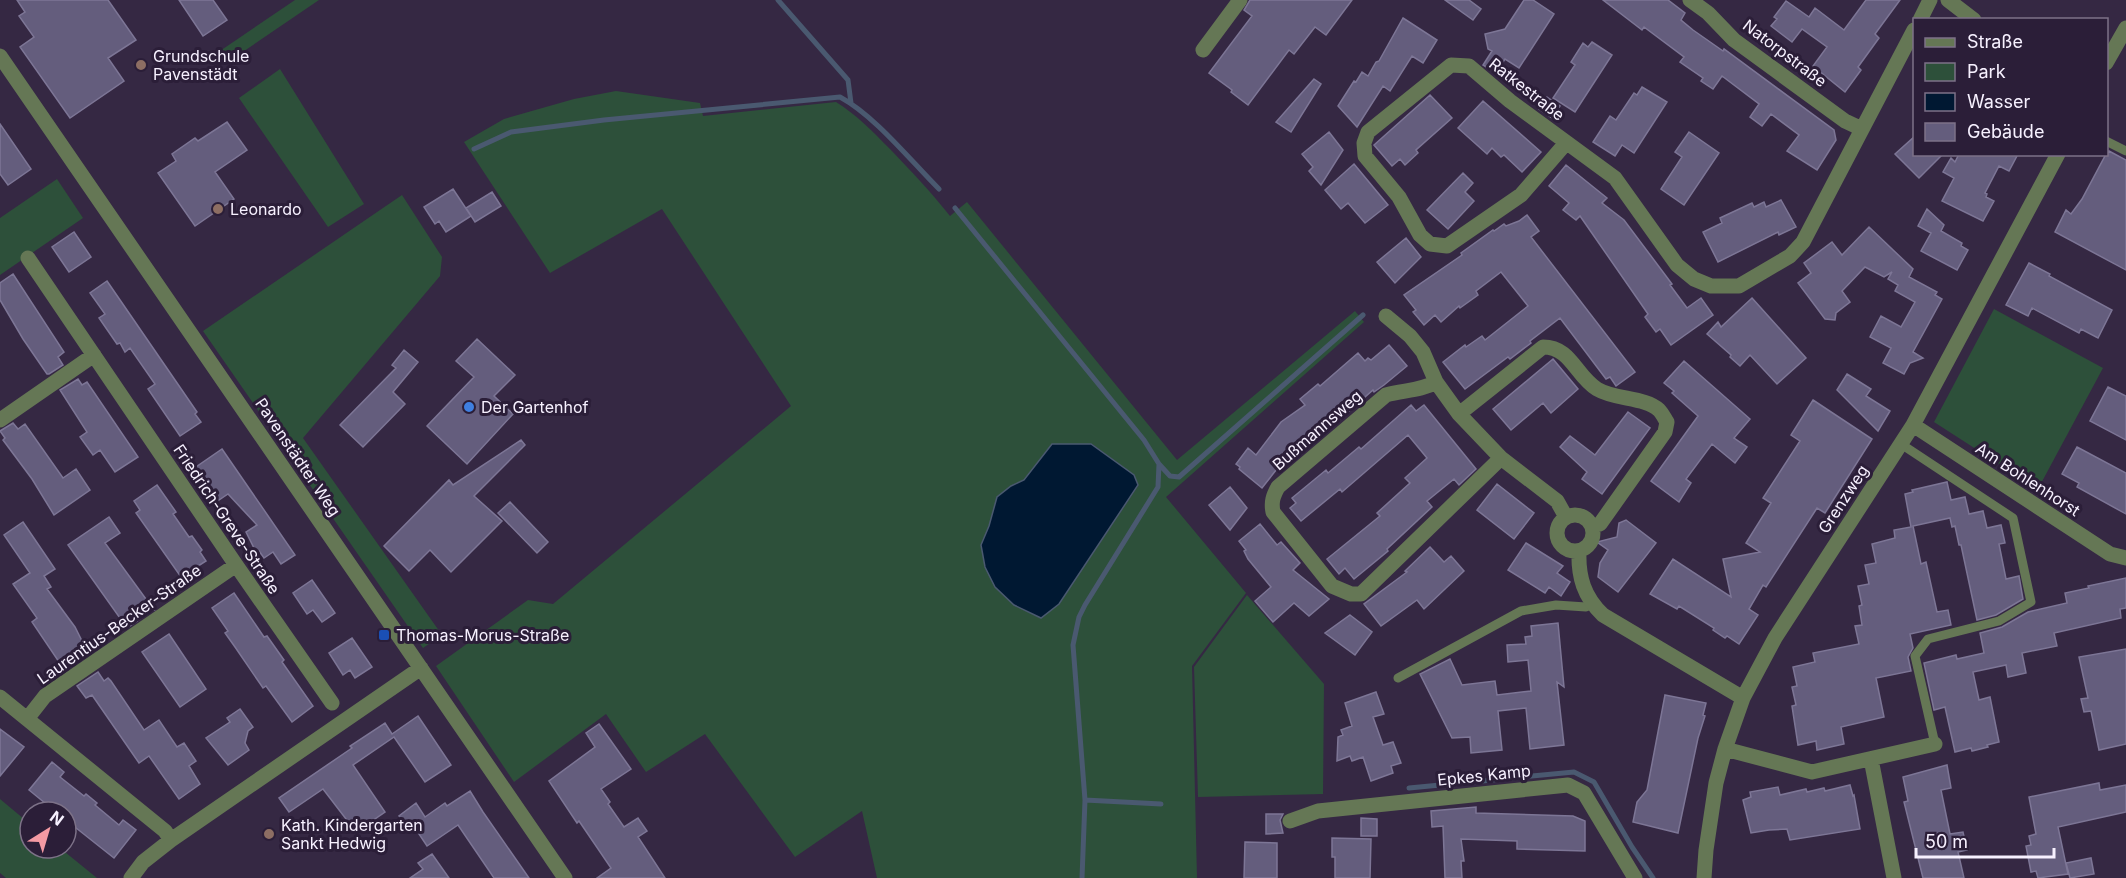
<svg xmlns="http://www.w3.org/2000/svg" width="2126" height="878" viewBox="0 0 2126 878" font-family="Inter,sans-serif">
<rect width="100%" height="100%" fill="#352843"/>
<path fill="#2d503a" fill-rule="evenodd" d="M295,0h24l-94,64 -8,-11z
M280,69l84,135 -36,23 -89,-129z
M616,91l84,12 3,13 133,-14c21,13 37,30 54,47 21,22 41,43 60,67l17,-14 210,258 178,-149 9,11 -198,175 80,96 -54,73 5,212h-320l-15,-67 -67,46 -90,-123 -59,38 -40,-58 -92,68 -78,-116 92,-66 25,4 238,-198 -129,-197 -112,64 -86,-131 40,-23 70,-20zM1052,444h40l42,31 4,11 -79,118 -78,-59 30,-59 13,-6z
M57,179l26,39 -83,57v-57z
M402,195l40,62 -2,19 -137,162 139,197 -19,13 -220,-317z
M1994,309l109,59 -65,121 -104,-67z
M1247,595l77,89 -1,110 -125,3 -4,-130z
M0,799l30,25v24h30l37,30h-91l-6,-5z"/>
<path fill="#001832" stroke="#4a5970" stroke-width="1.5" d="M1052,444h39l43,31 4,10 -79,119 -18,14 -27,-13 -19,-18 -10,-20 -4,-22 8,-19 8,-29 14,-11 13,-6z"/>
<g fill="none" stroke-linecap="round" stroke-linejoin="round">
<path stroke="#4a5970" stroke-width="5" d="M778,0l70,80 3,23
M474,149l37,-17 93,-12 236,-23c35,19 70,63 99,92
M955,208l189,232 15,24 -1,23 -73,118 -6,12 -6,28 12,155 -3,78
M1159,464l11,12 9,1 184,-162
M1409,788l165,-16 20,10 38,65 21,31
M1085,800l76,4"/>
</g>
<path fill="#645d7d" stroke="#7d7696" stroke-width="1.5" d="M17,0h91l28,40 -28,18 16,23 -54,37 -50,-71 14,-10 -15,-21 6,-4z
M179,0h34l14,20 -24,16z
M1250,0h102l-26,35 -11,-8 -21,27 -5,-4 -41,55 -17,-13 1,-2 -23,-17 43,-57 -8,-6z
M1445,0h24l12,9 -8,11z
M1524,0h9l21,14 -35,54 -14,-9 -9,14 -13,-8 9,-14 -4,-2 -3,-15 20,-5z
M1603,0h65l17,13 -4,7 12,10 30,21 1,-2 110,81 2,10 -19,30 -30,-19 12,-16 -28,-21 -9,12 -12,-9 9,-13 -37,-28 -9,13 -12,-8 2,-3 -23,-16 4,-5 -40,-30 -2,3z
M1866,0h34l-25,34 4,4 -21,29 3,3 -16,22 -32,-26 14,-19 -25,-18 -10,13 -21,-16 6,-7 -3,-2 12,-16 23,16 6,-9 29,22z
M1403,18l34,22 -14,23 -11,-7 -22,35 -7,-5 -26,41 -19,-21 16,-25 2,1 6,-10 6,4 8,-14 3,-1z
M1592,42l20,13 -37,57 -22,-14 22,-33 -4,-3 12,-19 5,4z
M1314,79l7,5 -30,48 -15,-10z
M1642,87l25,15 -33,51 -12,-8 -7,11 -22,-14 17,-26 6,4 18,-27 3,2z
M1430,95l22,23 -36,32 2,3 -13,12 -5,-6 -8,7 -18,-21z
M1547,97l13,9 -8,12 -13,-9z
M1483,101l58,51 -19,20 -18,-17 -3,2 -9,-9 -5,6 -29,-26z
M227,122l20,28 -32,22 19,27 -39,27 -37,-53 18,-12 -4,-7 23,-16 3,3z
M0,124l31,45 -23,16 -8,-11z
M1329,132l14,18 -22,35 -12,-14 4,-4 -11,-13z
M1689,132l30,21 -35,52 -23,-16 21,-32 -7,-5z
M1914,137v17h29l-24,24 -24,-24z
M2109,151l17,9v110l-71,-38 11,-22 5,4 11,-15 23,-43z
M1959,154h59l-9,17 -10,-5 -14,27 2,1 -1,3 8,4 -11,20 -41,-20 12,-23 -11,-6 8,-14 4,4z
M1354,164l34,41 -23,18 -17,-20 -7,6 -16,-19z
M1566,165l41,33 -5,5 22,17 48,64 -2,1 17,23 14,-10 12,17 -42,30 -11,-16 -4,3 -11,-15 3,-3 -68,-98 -4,4 -13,-10 6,-7 -20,-17z
M1463,173l10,10 -8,9 9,9 -26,28 -21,-19z
M453,189l18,27 -25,16 -7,-11 -4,3 -11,-17z
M492,192l9,14 -26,16 -9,-14z
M1781,200l15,27 -17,8 -1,-3 -60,30 -15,-30 19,-9 -2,-5 32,-15 2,4 10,-5 2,5z
M1927,209l17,16 -3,6 21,12 -1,3 7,4 -11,20 -36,-19 10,-18 -13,-7z
M1527,215l12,16 -8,6 104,135 -19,14 -6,-9 -4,2 -46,-61 -30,23 1,2 -21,16 -2,-2 -43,32 -22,-27 22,-17 1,2 16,-11 3,4 43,-34 -27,-34 -25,19 2,4 -18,13 -1,-2 -18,16 -6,-7 -11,10 -11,-13 3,-2 -12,-15 58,-40 -1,-2 32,-23 1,1 10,-7 2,2 13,-5z
M1869,227l44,42 -4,8 28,15 -2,3 7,4 -29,53 10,6 -13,5 -6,11 -21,-11 8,-15 -21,-11 11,-21 20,11 14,-25 -20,-11 3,-6 -10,-6 4,-7 -8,5 -19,-10 -23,24 8,11 -14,11 -1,7 -10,-1 -27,-36 13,-10 -7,-10 28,-21 10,13z
M74,232l17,25 -22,15 -17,-25z
M1406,238l15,19 -26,26 -18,-21z
M2029,263l21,11 -1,2 63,34 -14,28 -17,-9 -2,4 -47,-25 -4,8 -22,-11z
M13,274l51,78 -6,5 5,8 -14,9h-2l-24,-35 -23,-39v-17z
M107,281l90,131 -2,2 6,8 -21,14 -32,-47 7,-5 -25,-36 -5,4 -5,-9 -3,1 -18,-26 6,-4 -15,-21z
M1752,298l54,60 -29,26 -27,-29 -10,11 -10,-9 1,-2 -24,-21 11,-12 3,5z
M477,339l38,36 -21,21 19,18 -46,50 -40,-38 47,-49 -18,-16z
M1389,345l18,21 -23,19 -10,7 -1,-2 -52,46 -7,-9 -25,31 -2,-2 -25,32 -23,-19 1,-2 -4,-3 12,-16 8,7 25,-33 24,-17 -5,-6 18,-15 2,2 38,-33 7,8 3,-3 3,2z
M404,350l14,12 -25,30 12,12 -42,43 -23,-22 56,-57 -4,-3z
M1553,359l25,30 -27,24 -8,-10 -32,27 -18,-21z
M1684,361l66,58 -16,19 13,9 -12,16 -23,-19 -26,35 5,4 -12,19 -28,-21 47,-65 -26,-23 2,-2 -10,-8z
M1847,374l24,15 -5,7 24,15 -12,20 -41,-41z
M78,379l4,6 5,-3 51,75 -23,15 -15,-22 -7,5 -13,-18 7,-5 -27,-42z
M2108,387l18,9v44l-36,-19z
M1813,400l59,39 -47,74 -8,-5 -51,79 -3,-2 -14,24 9,6 -19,29 -12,-8 -2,2 -12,-8 1,-2 -35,-22 -2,3 -27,-15 23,-35 58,38 -8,-38 37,-7 -14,-9 25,-40 -8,-5 37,-57 -9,-6z
M1411,405l5,6 8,-6 52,64 -17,16 -5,-6 -27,22 5,6 -45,42 1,2 -34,28 -9,-11 -6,6 -12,-15 53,-43 -3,-3 33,-30 -5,-5 22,-20 -19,-23 -66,57 -2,-3 -39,32 -11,-13 6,-5 -4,-5 34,-28 2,3 31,-26 2,2z
M1628,412l22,16 -48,66 -20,-15 5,-7 -27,-25 10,-11 25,19z
M13,423l5,6 7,-5 38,54 13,-9 14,21 -36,25 -22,-36 -29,-39 2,-2 -5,-7z
M521,440l4,5 -51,51 28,25 -51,51 -21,-22 -21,21 -25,-25 65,-66 4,5z
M2077,447l49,26v41l-49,-27 2,-4 -17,-9z
M222,449l73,106 -14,9 -8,-12 -9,6 -5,-7 -4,-1 -9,-18 11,-7 -29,-31 -9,6 -23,-33z
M1947,482l4,18 14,-3 4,17 14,-3 4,17 14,-3 4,18 -6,1 7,35 13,-3 4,23 -27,16 -19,5 -16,-75h-2l-4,-19 -3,1 -2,-9 -37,8 8,38 5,-2 11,50 11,-2 3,15 -41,9 3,14 -5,9 3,14 -35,7 8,39 -43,10 3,17 -27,6 -1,-9 -18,4 -6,-39 4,-1 -4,-18 5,-1 -4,-19 22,-5 -2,-9 46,-9 -4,-18 7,-1 -3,-19 3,-1 -4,-19 11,-2 -4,-19 11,-2 -4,-19 23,-6 -1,-8 17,-3 -6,-33 8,-2 -1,-2z
M1497,484l37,29 -20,26 -37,-29z
M157,485l19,27 -3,2 16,23 3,-1 10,14 -2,2 6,9 -25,16 -45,-64 4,-3 -6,-9z
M1230,487l17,21 -17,22 -21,-25z
M510,502l38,40 -11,11 -39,-40z
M109,517l11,16 -15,10 49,67 -15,-4 -5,3 6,10 -13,9 -59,-83z
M1626,520l30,23 -38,49 -20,-15 2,-14 8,-13 -11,-8 20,-5 2,-14z
M23,522l32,47 -11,7 7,11 -4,2 28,38 9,18 -25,17 -27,-40 5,-4 -24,-34 17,-11 -26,-38z
M1260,524l17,21 4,-3 19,21 -7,7 36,29 -20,17 -15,-13 -21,19 -18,-21 16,-14 -23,-28 -4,-8 2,-1 -7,-9z
M1526,543l37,23 -6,7 13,9 -9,14 -12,-9 -4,6 -37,-23z
M1430,547l14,15 7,-6 13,15 -40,38 -7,-9 -36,26 -17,-22 43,-32 -2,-1z
M2126,578v30l-6,1 1,9 -67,15 3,13 -35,7 4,20 -18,4 -2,-12 -33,7 6,28 11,-3 9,45 -12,3 1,2 -16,4 -1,-3 -16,4 -10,-45 -11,3 -10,-47 32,-8 1,4 27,-6 -4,-20 22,-6 26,-15 39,-9 -2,-10 24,-5 -1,-2z
M312,580l23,33 -13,9 -9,-12 -6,4 -14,-21z
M234,593l30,44 3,-1 17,24 -2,2 31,44 -21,16 -26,-36 -3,2 -28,-41 -10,-14 3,-2 -16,-23z
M1350,615l22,17 -17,23 -30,-22z
M1558,623l6,64 -7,-5 7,63 -34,4 -4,-41 -28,3 4,39 -31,3 -1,-16 -18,1 -32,-64 30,-15 12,26 33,-4 2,14 34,-4 -3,-31 -20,2 -1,-17 19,-1 -1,-7 7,-1 -1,-10z
M169,634l37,55 -26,18 -38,-55z
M352,638l20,29 -17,11 -5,-8 -7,5 -14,-22z
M2126,649v95l-27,6 -8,-39 -7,1 -3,-13 7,-1 -9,-41z
M98,672l6,9 4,-3 3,3 33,49 15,-10 18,27 7,-4 12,18 -7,5 11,18 -21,15 -30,-43 -10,7 -47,-68 -6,3 -9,-12z
M1376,692l8,22 -11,3 10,28 10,-3 8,21 -10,3 2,7 -22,8 -8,-24 -11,4 -2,-5 -13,5 1,-24 5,-2 -2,-5 11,-4 -7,-23z
M1665,695l41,8 -3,12 2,1 -7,22 -20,95 -45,-11 4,-20 10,-12z
M240,709l13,18 -5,4 -3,12 4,7 -21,15 -22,-27 24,-16 -3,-4z
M418,716l33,49 -26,17 -31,-45 -41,28 32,47 -29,20 -33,-43 -34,23 -10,-14 73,-50 -2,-2 35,-23 7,11z
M599,724l32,45 -30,20 9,13 -2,2 16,23 14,-9 9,13 -9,6 27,41h-68l14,-10 -32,-47 -2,2 -28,-42 46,-34 -9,-14z
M0,729l24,18 -24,29z
M52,762l12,10 -4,5 24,19 2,-2 11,9 -2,2 24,20 4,-5 13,10 -22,28 -48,-38v-8h-10l-27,-22z
M1947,765l4,23 -10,2 9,44 13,-2 4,18 -9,2 6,26h-41l-19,-76 4,-1 -5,-24z
M2099,783l1,7 26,-5v27l-68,15 10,47 -30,4 -2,-7 -5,1 -5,-26 5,-1 -2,-9 7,-2 -7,-37z
M1850,785l3,11 1,-1 6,34 -70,11 -3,-11 -18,1 -18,3 -8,-33 8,-3 -1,-5 28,-5 2,8 26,-6 1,3 17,-4 1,3z
M470,791l13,21 46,66h-35l-36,-53 -31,21 -14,-21 -5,4 -9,-13 17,-13 9,14 20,-14 2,3z
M1476,807v6l97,3 12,5v30l-68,-2v-8l-56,-2 3,22h-3l1,17h-17l-2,-52 -11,1 -1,-16z
M1266,814h17l-3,6 3,13 -17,1z
M1361,818l16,1v17h-16z
M1332,838l39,1 -1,39h-35v-21h-3z
M1245,842l32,1v35h-33z
M432,854l17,24h-39l13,-9 -5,-6z
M2091,858l3,16 -24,4 -4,-15z"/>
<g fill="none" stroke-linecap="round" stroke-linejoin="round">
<path stroke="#657755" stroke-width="9" d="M2106,141l20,10
M1901,444l112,74 18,84 -32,19 -71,18 -13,17 20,88
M1398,678l123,-67 35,-6 30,2 6,-3"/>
<path stroke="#657755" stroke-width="15" d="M1690,0l18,13 26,27 111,81 17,8
M1948,0l26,20
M1920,20l10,-20
M1203,50l37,-50
M0,56l565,822
M2106,63l20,-35
M1566,143l-45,52 -74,51 -17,-2 -10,-9 -21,-38 -34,-41 -1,-13 4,-11 83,-67 18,1 41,35 105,77 62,87 17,14 17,7h28l51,-30 13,-14 111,-212
M28,258l208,307 96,138
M1386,316l24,20 13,16 13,30 23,32 42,44 56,43 9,16
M1436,382c-15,9 -33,8 -50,13l-108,92c-5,9 -7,15 -5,25l59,74 19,8h10l140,-136
M1459,414l84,-67c28,0 32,28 54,42 18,11 48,8 62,21 3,3 6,9 8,12l-2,10 -65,92 -8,2
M0,420l94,-65
M1913,425l197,129 16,4
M1557 533a18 18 0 1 1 36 0a18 18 0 1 1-36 0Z
M1579,551c-1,26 5,46 24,64l140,83
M0,697l165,134 6,9
M27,719l18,-23 191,-131
M1725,749l87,23 123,-28
M1871,759l23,119
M1290,821l28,-10 250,-26 16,8 51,85
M131,878l12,-16 28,-22 250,-172
M1704,878l2,-28 10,-67 9,-34 18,-51 32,-60 138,-213 145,-271"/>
</g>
<g fill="#8d6e63" stroke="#2b1e38" stroke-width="2">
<circle cx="141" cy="65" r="6"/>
<circle cx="218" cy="209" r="6"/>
<circle cx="269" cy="834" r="6"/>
</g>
<circle fill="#3f7fe0" stroke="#2b1e38" stroke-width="2" cx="469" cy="407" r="6"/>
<rect fill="#1a4fb4" stroke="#2b1e38" stroke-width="2" x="378" y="629" width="12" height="12" rx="3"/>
<g text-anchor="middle" stroke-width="6" stroke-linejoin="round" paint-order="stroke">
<g font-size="16" fill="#f7f1ff" stroke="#2b1e38">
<text transform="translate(1785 53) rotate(37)" y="6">Natorpstraße</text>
<text transform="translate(1527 89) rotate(38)" y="6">Ratkestraße</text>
<text transform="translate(1317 430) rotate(-41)" y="6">Bußmannsweg</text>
<text transform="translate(298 457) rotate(56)" y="6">Pavenstädter Weg</text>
<text transform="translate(2028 479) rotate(33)" y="6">Am Bohlenhorst</text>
<text transform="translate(1843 499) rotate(-57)" y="6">Grenzweg</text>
<text transform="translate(227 519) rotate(56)" y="6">Friedrich-Greve-Straße</text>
<text transform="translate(119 624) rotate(-35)" y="6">Laurentius-Becker-Straße</text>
<text transform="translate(1484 775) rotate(-6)" y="6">Epkes Kamp</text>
</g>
<g font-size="16" fill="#f7f1ff" stroke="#2b1e38" text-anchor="start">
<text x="153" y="62">Grundschule<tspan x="153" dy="18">Pavenstädt</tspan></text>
<text x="230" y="215">Leonardo</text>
<text x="481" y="413">Der Gartenhof</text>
<text x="396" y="641">Thomas-Morus-Straße</text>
<text x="281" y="831">Kath. Kindergarten<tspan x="281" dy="18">Sankt Hedwig</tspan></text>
</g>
</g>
<rect x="1913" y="18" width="195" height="138" fill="#2b1e38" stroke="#7d7288" stroke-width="1.5"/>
<rect x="1925" y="38" width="30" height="9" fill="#657755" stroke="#7d7288" stroke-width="1.5"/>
<text x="1967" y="48" font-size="18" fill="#f7f1ff">Straße</text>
<rect x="1925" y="63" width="30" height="18" fill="#2d503a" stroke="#7d7288" stroke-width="1.5"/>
<text x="1967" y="78" font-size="18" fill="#f7f1ff">Park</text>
<rect x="1925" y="93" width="30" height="18" fill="#001832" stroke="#7d7288" stroke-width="1.5"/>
<text x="1967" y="108" font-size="18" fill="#f7f1ff">Wasser</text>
<rect x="1925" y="123" width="30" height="18" fill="#645d7d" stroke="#7d7288" stroke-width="1.5"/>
<text x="1967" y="138" font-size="18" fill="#f7f1ff">Gebäude</text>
<g transform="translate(48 830) rotate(37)"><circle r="28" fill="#2b1e38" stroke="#7d7288" stroke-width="1.5"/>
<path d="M0-4.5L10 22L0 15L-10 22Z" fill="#f49aa3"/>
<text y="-9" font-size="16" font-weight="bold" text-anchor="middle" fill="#f7f1ff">N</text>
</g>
<path d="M1916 848v9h138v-9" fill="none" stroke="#f7f1ff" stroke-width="3"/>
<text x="1925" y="848" font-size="18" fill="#f7f1ff" stroke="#2b1e38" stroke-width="4.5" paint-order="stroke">50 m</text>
</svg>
